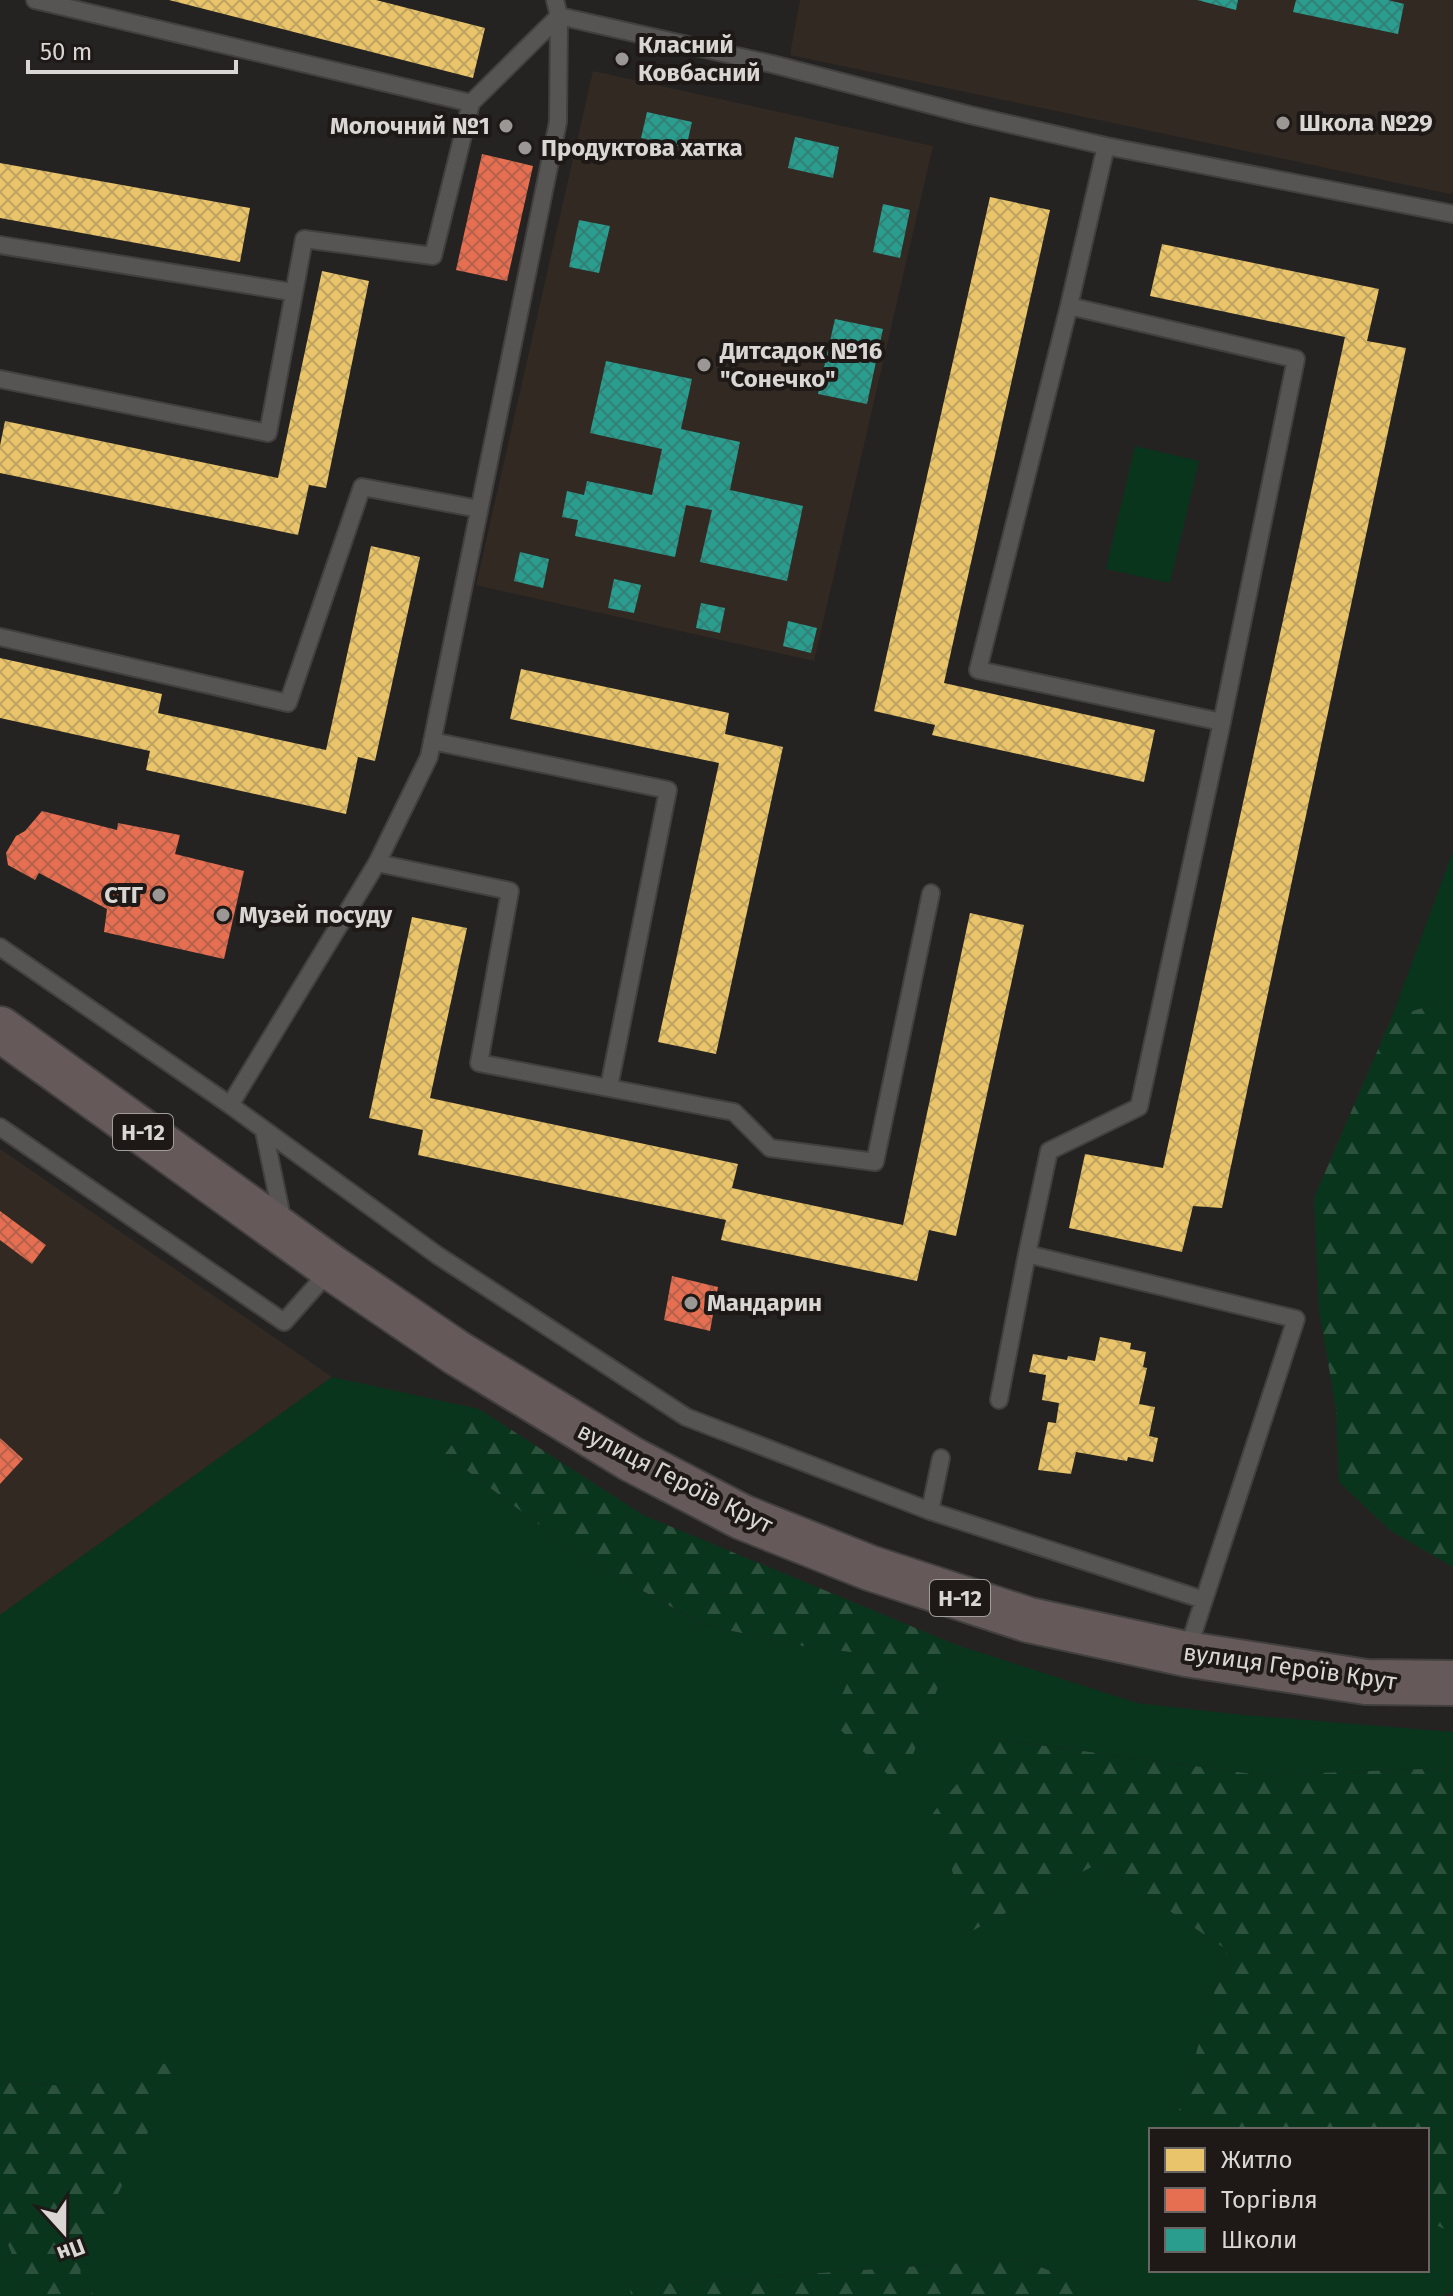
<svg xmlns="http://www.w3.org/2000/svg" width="1453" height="2296" viewBox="0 0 1453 2296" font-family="'Fira Sans',sans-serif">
<defs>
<pattern id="forest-firs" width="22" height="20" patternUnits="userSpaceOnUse" patternTransform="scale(2)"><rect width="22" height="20" fill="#09351d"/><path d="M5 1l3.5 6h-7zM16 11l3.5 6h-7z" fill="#2c523d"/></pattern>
<pattern id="homes-cross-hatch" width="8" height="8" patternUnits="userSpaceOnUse" patternTransform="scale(2)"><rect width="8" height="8" fill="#e9c46a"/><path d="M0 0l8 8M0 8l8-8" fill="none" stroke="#bfa360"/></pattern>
<pattern id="shops-cross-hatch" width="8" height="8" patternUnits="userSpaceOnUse" patternTransform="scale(2)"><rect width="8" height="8" fill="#e76f51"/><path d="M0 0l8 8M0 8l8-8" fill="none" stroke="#b5614c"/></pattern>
<pattern id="schools-cross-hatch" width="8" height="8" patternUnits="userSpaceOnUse" patternTransform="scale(2)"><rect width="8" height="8" fill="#2a9d8f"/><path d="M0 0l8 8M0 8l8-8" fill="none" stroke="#318177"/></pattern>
</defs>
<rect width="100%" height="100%" fill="#252321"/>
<path fill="#322923" d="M800,0h653v191l-3,3 -660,-139z
M593,71l340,75 -119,515 -338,-76z
M0,1149l332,228 -332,238z"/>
<path fill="#09351d" d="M1135,446l64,15 -29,122 -64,-14z
M1453,851v148l-61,18z
M332,1377l147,32 -34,45 137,103 121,68 105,22 52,5 40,134 54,-142 183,59 107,12 209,17v36l-193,7 -265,-36 -23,192 127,-68 128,87 -48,160 44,20h-72v140h276v-49l26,12v59l-12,4h-332l-87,-37 -391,27v10h-537l-15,-24 104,-213 -99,28 -84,-5v-467z
M0,2225l29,71h-29z"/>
<path fill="url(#forest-firs)" d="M1453,999v568l-62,-36 -52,-49 -3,-73 -17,-99 -5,-112 78,-181z
M479,1409l164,106 311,129 -53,143 -70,-66 29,-68 -52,-6 -104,-22 -122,-68 -137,-103z
M994,1739l266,36 193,-7v465l-26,-12v-91h-204l-44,-20 48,-160 -128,-87 -127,68 -39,-118z
M184,2058l-104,214 14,24h-65l-29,-71v-143l84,5z
M1022,2259l87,37h-478l-1,-10z"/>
<path fill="url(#homes-cross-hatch)" d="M169,0h207l109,28 -12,50z
M0,163l250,45 -10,54 -240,-44z
M990,197l60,13 -106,473 211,47 -11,52 -212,-47 3,-10 -61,-14z
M1162,244l217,45 -12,52 39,7 -184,860 -29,-2 -11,46 -113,-24 16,-74 78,14 182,-831 -195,-41z
M322,271l47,10 -43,207 -17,-3 -11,50 -298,-62v-27l5,-25 273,57z
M371,546l49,11 -45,204 -17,-4 -12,57 -200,-44 4,-19 -150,-33v-60l162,36 -4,19 168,37z
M521,669l208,44 -4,21 58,13 -67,307 -58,-12 61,-279 -209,-44z
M970,913l54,12 -68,311 -27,-6 -12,51 -196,-41 5,-20 -308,-65 5,-25 -54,-12 43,-201 55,11 -37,170 308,66 -6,24 171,37z
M1100,1337l31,6 -1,6 16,3 -3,15 4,1 -8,36 16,3 -6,29 9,2 -5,24 -25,-5 -1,4 -51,-9 -5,22 -33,-4 10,-48 8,1 3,-20 -17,-3 4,-25 -17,-3 4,-18 34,6 1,-4 27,5z"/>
<path fill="url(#shops-cross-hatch)" d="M482,154l51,12 -26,115 -51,-11z
M42,811l75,19 1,-7 62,12 -5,19 69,17 -20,88 -120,-27 3,-23 -68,-36 -4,7 -27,-15 -2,-12 10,-17 9,-5z
M0,1211l46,34 -14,19 -32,-24z
M672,1276l46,11 -8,44 -46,-11z
M0,1438l23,21 -23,25z"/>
<path fill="url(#schools-cross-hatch)" d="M1197,0h41l-2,10z
M1296,0h92l16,4 -6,30 -105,-22z
M647,112l45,10 -6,26 -45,-10z
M795,137l44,10 -6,31 -45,-10z
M883,204l27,6 -10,48 -27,-6z
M579,220l31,6 -11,47 -30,-6z
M835,319l48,10 -16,75 -49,-10z
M606,361l86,18 -11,50 59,13 -10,48 73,16 -16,75 -87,-19 12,-52 -26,-5 -11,52 -100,-21 3,-16 -16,-3 5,-26 17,4 3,-14 65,14 10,-46 -72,-16z
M520,552l29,7 -6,29 -29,-7z
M614,579l27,6 -7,28 -26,-5z
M701,603l24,5 -5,25 -24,-5z
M788,621l29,7 -6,25 -28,-7z"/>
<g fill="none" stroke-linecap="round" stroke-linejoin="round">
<defs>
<path id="service" d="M35,0l436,103 88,-87
M555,0l4,16 213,48 198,51 136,31 347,68
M1106,146l-37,160 -91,364 244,52 -83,385 -90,44 -22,103 269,65 -109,333
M0,245l292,47
M1069,306l227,53 -74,363
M0,379l268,54 36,-194 129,17 38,-153
M0,637l288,66 74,-216 117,22
M432,741l236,49 -59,297
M377,863l133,28 -31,172 255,49 36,36 105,14 56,-269
M0,947l230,158 207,150 249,162 244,94 274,89
M230,1105l147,-242 52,-106 129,-635 1,-106
M0,1127l284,195 47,-53
M264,1131l19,91
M999,1400l28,-146
M930,1511l11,-53"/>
<path id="primary" d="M0,1029l332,239 125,85 174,106 111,58 128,51 159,52 157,34 180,28 87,1"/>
</defs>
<use href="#service" stroke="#42403f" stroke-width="20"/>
<use href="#primary" stroke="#42403f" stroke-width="48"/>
<use href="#service" stroke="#575554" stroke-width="16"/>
<use href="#primary" stroke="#655a59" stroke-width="44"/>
</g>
<g fill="#9a9795" stroke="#1e1916" stroke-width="3">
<circle cx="622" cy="59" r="8"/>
<circle cx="1283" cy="123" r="8"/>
<circle cx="506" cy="126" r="8"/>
<circle cx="525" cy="148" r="8"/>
<circle cx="704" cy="365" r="8"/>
<circle cx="159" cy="895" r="8"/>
<circle cx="223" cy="915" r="8"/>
<circle cx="691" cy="1303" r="8"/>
</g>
<g text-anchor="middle" stroke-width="8" stroke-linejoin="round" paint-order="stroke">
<g fill="#1e1916" stroke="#a19d9b" stroke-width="2">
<rect x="113" y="1114" width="60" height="36" rx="6"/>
<rect x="930" y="1580" width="60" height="36" rx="6"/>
</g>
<g font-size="22" font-weight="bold" fill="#d9d6d4">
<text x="143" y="1140">Н-12</text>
<text x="960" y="1606">Н-12</text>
</g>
<g font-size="24" font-weight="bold" fill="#d9d6d4" stroke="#1e1916" text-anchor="start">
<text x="638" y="53">Класний<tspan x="638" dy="28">Ковбасний</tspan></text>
<text x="1299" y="131">Школа №29</text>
<text x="490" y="134" text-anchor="end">Молочний №1</text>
<text x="541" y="156">Продуктова хатка</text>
<text x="720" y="359">Дитсадок №16<tspan x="720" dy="28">"Сонечко"</tspan></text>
<text x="143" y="903" text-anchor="end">СТГ</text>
<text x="239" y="923">Музей посуду</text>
<text x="707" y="1311">Мандарин</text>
</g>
<g font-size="24" fill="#d9d6d4" stroke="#1e1916">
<text transform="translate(675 1478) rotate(27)" y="8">вулиця Героїв Крут</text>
<text transform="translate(1290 1667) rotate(8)" y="8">вулиця Героїв Крут</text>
</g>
</g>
<rect x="1149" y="2128" width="280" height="144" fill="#1e1916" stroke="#696562" stroke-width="2"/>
<rect x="1165" y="2148" width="40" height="24" fill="#e9c46a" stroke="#696562" stroke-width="2"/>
<text x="1221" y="2168" font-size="24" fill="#d9d6d4">Житло</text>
<rect x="1165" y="2188" width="40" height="24" fill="#e76f51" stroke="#696562" stroke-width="2"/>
<text x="1221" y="2208" font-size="24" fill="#d9d6d4">Торгівля</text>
<rect x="1165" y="2228" width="40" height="24" fill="#2a9d8f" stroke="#696562" stroke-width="2"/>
<text x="1221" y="2248" font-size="24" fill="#d9d6d4">Школи</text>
<g transform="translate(64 2232) rotate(159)" stroke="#1e1916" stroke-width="6" paint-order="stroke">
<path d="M0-6L14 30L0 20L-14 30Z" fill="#d9d6d4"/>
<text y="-12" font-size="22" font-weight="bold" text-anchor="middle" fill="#d9d6d4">Пн</text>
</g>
<path d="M28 60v12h208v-12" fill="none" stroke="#d9d6d4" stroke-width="4"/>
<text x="40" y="60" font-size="24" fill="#d9d6d4" stroke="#1e1916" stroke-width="6" paint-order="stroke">50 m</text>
</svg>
